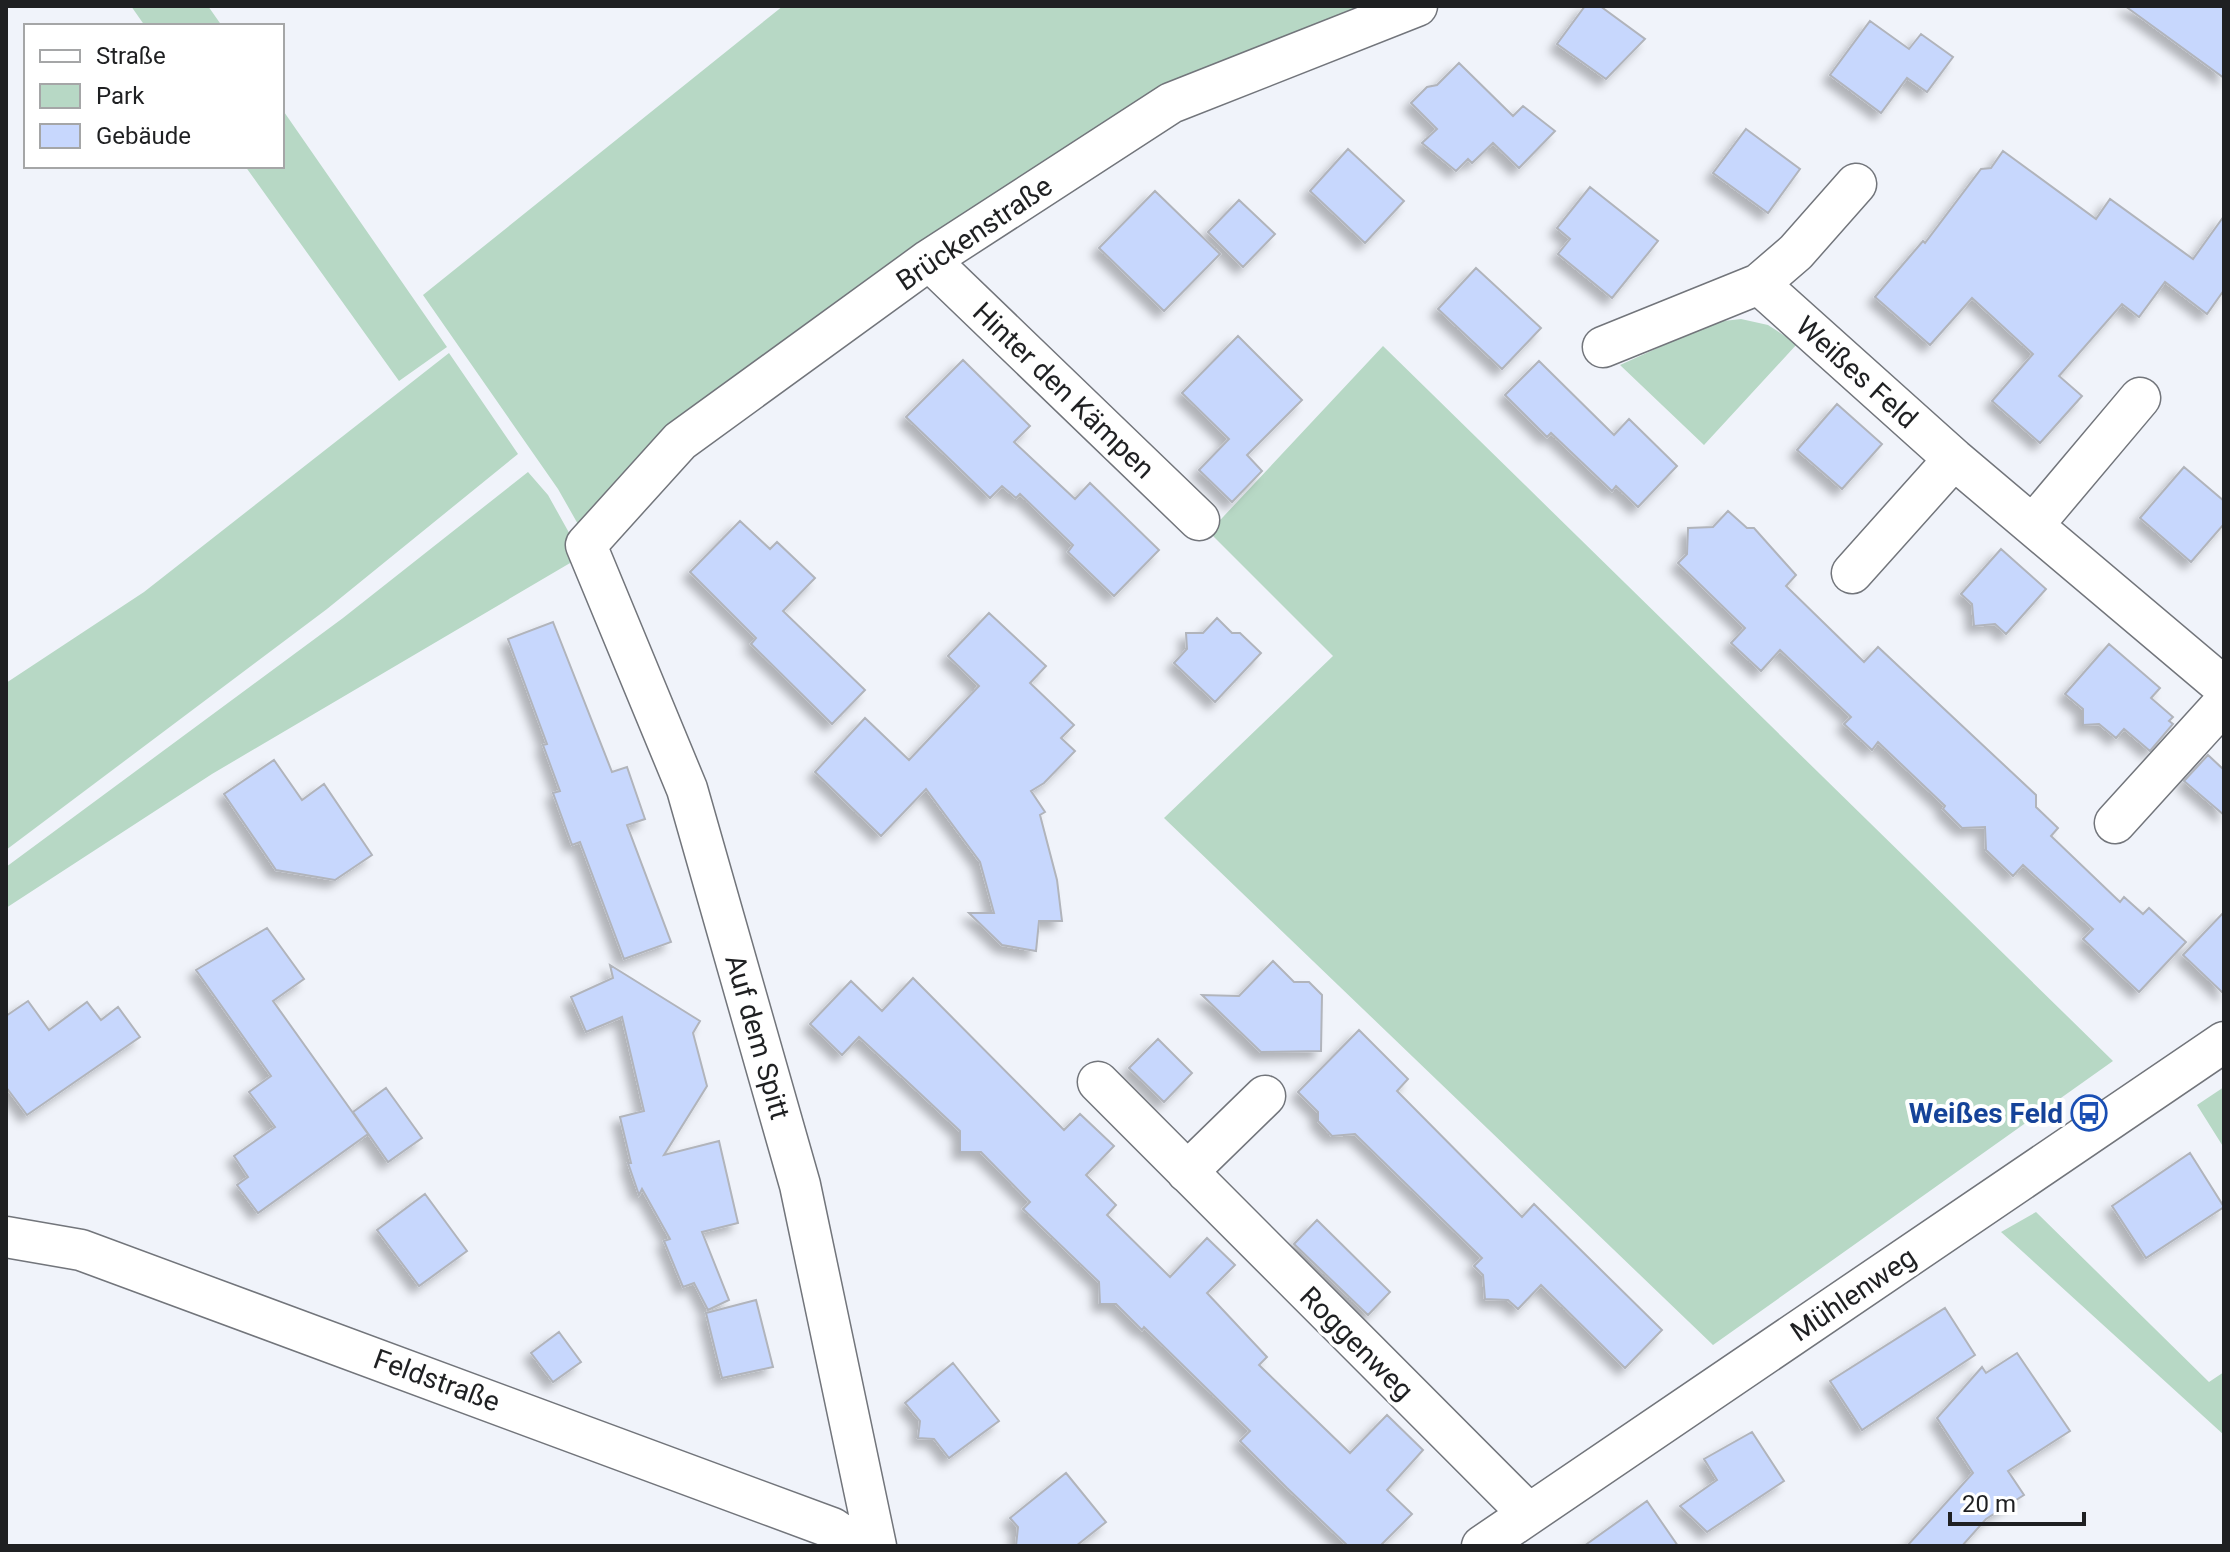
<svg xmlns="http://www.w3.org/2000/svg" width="2230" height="1552" viewBox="0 0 2230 1552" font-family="Roboto,sans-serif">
<defs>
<filter id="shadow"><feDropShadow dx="-7" dy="7" stdDeviation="4" flood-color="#0004"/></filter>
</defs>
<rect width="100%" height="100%" fill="#f0f3fa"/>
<path fill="#b7d8c5" d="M131,6h77l14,20h-77z
M783,6h606l-470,248 -332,286 -29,-51 -135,-194z
M282,109l165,238 -48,34 -154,-215h37z
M1741,319l27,6 29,19 -93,101 -84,-80 95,-43z
M1383,346l730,715 -400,284 -549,-527 169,-162 -124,-124z
M449,353l69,101 -191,155 -321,241v-167l138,-91z
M528,472l20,23 34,61 -370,218 -206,134v-41l337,-249z
M2224,1087v61l-27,-43z
M2036,1212l173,170 15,-10v63l-223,-203z"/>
<path fill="#c7d7fd" stroke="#b1b4bb" stroke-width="2" filter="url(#shadow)" d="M1585,6h15l45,33 -39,40 -49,-35z
M2125,6h99v72z
M1870,21l39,28 12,-15 32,23 -26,35 -20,-14 -26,35 -51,-38z
M1459,63l54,53 10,-10 32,25 -36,37 -26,-25 -21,20 -4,-4 -12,12 -34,-28 15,-14 -26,-26 16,-16 10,-2z
M1746,129l54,40 -32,44 -55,-40z
M1348,149l56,52 -39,42 -55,-52z
M2003,151l93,68 14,-20 83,60 31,-43v74l-17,24 -42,-32 -26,35 -17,-13 -63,72 23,20 -42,47 -48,-42 41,-47 -61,-56 -42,47 -55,-48 48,-56 2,2 56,-74 10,-1z
M1590,187l68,54 -46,57 -54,-44 12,-15 -13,-11z
M1155,191l65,63 -56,57 -65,-63z
M1239,200l36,34 -32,33 -35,-35z
M1476,268l65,60 -39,41 -64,-60z
M1238,336l64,64 -55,55 15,16 -30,31 -33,-32 30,-31 -47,-46z
M963,360l67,66 -16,16 61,57 15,-16 69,67 -45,46 -46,-44 5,-7 -53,-51 -4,4 -14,-12 -12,12 -84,-81z
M1539,361l75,74 15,-16 48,47 -39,41 -22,-21 -4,5 -61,-58 -4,4 -42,-42z
M1837,404l45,40 -40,45 -45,-39z
M2184,467l40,34v23l-33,38 -51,-44z
M1728,511l19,17h7l24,27 18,20 -10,11 78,76 14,-15 158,148v12l22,21 -7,8 69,66 4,-5 19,17 6,-6 37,34 -47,50 -56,-53 10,-10 -70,-64 -10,11 -27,-26 -1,-23 -23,1 -19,-19 2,-3 -67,-64 -6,8 -28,-26 7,-7 -71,-67 -19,21 -30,-28 14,-15 -67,-65 9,-9 1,-26 25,-1z
M740,521l30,28 7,-7 38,36 -32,33 82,79 -33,34 -81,-80 5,-6 -66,-66z
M2001,549l45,40 -40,45 -11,-10 -21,2 -2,-22 -11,-10z
M989,613l57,53 -16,17 44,42 -13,13 14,13 -31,32 -13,8 14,21 -5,3 17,65 5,41h-23l-3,30 -34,-6 -33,-32h25l-14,-51 -54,-73 -45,47 -66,-64 50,-54 44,42 70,-74 -31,-30z
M1217,618l15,15h8l21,20 -46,49 -41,-39 13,-14 -1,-16h17z
M553,622l59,150 15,-5 18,52 -18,6 44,117 -47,17 -44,-117 -8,3 -19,-52 7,-2 -17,-46 4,-1 -39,-105z
M2109,644l51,44 -9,10 22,19 -4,4 4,3 -23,27 -26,-22 -8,9 -17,-14 -16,1v-16l-18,-15z
M2208,755l16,15v45l-40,-34z
M274,760l28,40 22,-16 48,71 -37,25 -59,-10 -52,-76z
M2224,912v82l-41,-39z
M267,928l37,51 -31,22 95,133 -110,79 -21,-28 11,-8 -14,-21 41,-29 -26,-35 22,-16 -75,-106z
M1273,961l21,21h15l13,13 -1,56 -60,1 -59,-57 37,1z
M610,965l90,56 -7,12 14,53 -43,69 55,-14 19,82 -36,9 27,68 -21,10 -14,-27 -11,4 -19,-46 6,-2 -28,-50 -3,6 -11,-32h3l-11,-46 24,-6 -22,-94 -36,15 -15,-35 42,-19z
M913,978l151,152 16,-16 34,32 -28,29 30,30 -9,10 63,62 37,-39 28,27 -28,28 60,64 -8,8 91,88 37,-38 36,35 -36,40 25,24 -32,32h-32l-61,-58 -47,-47 10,-10 -106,-104 -2,3 -26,-26h-16l-1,-22 -76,-73 7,-7 -49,-50h-21v-21l-49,-46 -52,-48 -17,18 -32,-31 41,-43 31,30z
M28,1001l21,29 38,-28 14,18 17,-13 22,30 -113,78 -21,-28v-71z
M1359,1030l49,49 -11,12 125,126 12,-13 128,126 -37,38 -84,-83 -23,24 -10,-9 -23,-1 -2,-24 -9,-9 8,-8 -127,-124 -23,2 -14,-15v-9l-20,-20z
M1158,1039l34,34 -28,29 -35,-34z
M386,1088l36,50 -34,24 -35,-50z
M2190,1153l34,54 -78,51 -34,-52z
M425,1194l42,57 -48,35 -42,-56z
M1317,1220l73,72 -22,23 -74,-71z
M756,1300l17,67 -51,11 -16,-65z
M1945,1308l30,47 -113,75 -32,-49z
M559,1332l22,30 -28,20 -22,-29z
M2017,1353l53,78 -62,40 16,24 -38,24 -24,27h-55l66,-73 -36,-55 45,-51 4,6z
M953,1363l46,58 -50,37 -15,-19 -16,-1 2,-17 -15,-18z
M1752,1432l32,49 -77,51 -27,-26 37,-26 -13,-21z
M1066,1473l40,49 -30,24h-60l2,-19 -8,-9z
M1647,1501l31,45h-94z"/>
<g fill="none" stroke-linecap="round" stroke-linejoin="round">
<defs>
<path id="street" d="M1856,184l-60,68 -37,32 195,175 270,228
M929,260l270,260
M1603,347l156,-63
M2033,525l107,-127
M1852,573l102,-114
M2115,823l109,-120
M1098,1082l430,431
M1187,1172l78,-76
M6,1237l75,13 751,278 27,18
M876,1546l-76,-361 -113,-396 -101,-244 94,-104 249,-181 242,-157 246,-97
M1482,1546l742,-504"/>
</defs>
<use href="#street" stroke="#72757b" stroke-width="43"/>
<use href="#street" stroke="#fff" stroke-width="40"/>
</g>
<defs>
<symbol id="bus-ring" viewBox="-11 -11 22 22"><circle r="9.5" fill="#fff" stroke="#1a4fb4" stroke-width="1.5"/><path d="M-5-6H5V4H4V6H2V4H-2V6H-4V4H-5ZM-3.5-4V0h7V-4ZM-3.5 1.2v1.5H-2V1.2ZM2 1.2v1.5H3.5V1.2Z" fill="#1a4fb4"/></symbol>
</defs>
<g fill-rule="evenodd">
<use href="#bus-ring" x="2069" y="1093" width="40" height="40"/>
</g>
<g text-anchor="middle" stroke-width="8" stroke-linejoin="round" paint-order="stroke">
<g font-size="28" fill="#1f2022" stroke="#fff">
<text transform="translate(974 233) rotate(-34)" y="10">Brückenstraße</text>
<text transform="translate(1857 372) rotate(42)" y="10">Weißes Feld</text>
<text transform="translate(1064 390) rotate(44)" y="10">Hinter den Kämpen</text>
<text transform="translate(758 1037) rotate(74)" y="10">Auf dem Spitt</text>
<text transform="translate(1853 1294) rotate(-34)" y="10">Mühlenweg</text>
<text transform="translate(1357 1343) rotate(45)" y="10">Roggenweg</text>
<text transform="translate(437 1380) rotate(20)" y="10">Feldstraße</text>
</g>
<g font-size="28" font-weight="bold" fill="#164399" stroke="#fff" text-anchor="end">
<text x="2063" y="1123">Weißes Feld</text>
</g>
</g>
<rect width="2230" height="1552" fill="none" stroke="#1f2022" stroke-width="16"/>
<rect x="24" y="24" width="260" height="144" fill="#ffffff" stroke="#a5a6a7" stroke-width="2"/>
<rect x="40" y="50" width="40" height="12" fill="#ffffff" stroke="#a5a6a7" stroke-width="2"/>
<text x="96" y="64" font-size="24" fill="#1f2022">Straße</text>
<rect x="40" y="84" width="40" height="24" fill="#b7d8c5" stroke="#a5a6a7" stroke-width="2"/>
<text x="96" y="104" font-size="24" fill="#1f2022">Park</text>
<rect x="40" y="124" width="40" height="24" fill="#c7d7fd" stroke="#a5a6a7" stroke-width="2"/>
<text x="96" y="144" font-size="24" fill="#1f2022">Gebäude</text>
<path d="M1950 1512v12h134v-12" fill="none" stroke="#1f2022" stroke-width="4"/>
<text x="1962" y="1512" font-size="24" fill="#1f2022" stroke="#ffffff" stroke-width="6" paint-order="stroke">20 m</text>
</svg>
